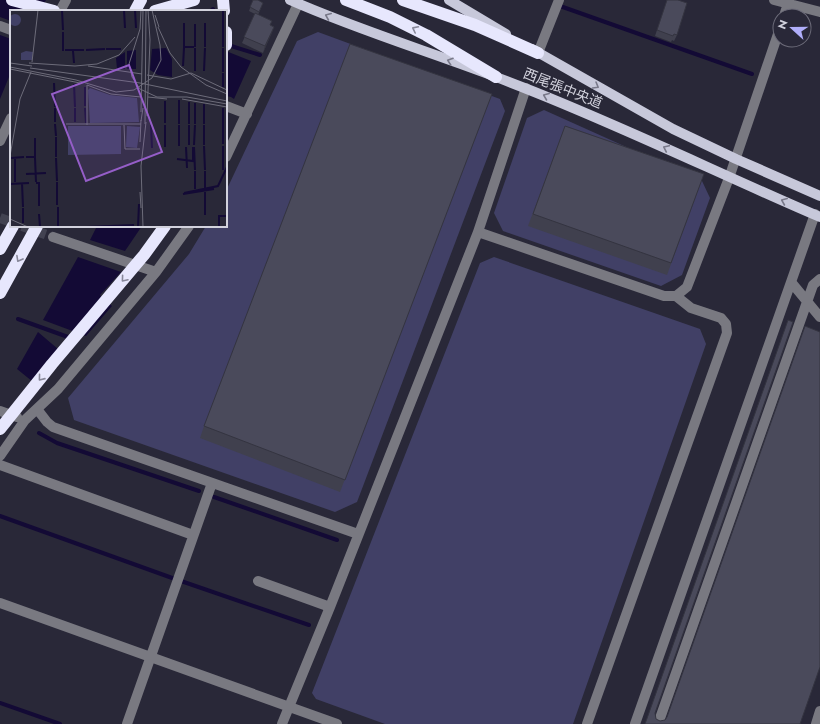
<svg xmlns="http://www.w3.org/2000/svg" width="820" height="724" viewBox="0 0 820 724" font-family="Jost,'Noto Sans JP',sans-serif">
<rect width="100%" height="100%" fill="#292838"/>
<path fill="#414066" d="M318,32l182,67 5,12 -148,391 -22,10 -261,-92 -6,-22 121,-144 17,-28h20v-35l71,-150z
M544,110l158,71 8,17 -28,77 -21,11 -158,-55 -9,-18 33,-95z
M494,257l206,72 6,15 -133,380h-188l-69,-25 -4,-6 168,-430z"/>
<path fill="#130a35" d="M0,0h46l-6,11h-29v10l-11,-4z
M0,35l11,4v33l-11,27z
M226,51l25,10 -17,38 -3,-2 -5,-1z
M97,226h45l-17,25 -35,-11z
M78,257l43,15 -21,23 12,11 -26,30 -43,-16z
M38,332l27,23 -27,31 -21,-17z"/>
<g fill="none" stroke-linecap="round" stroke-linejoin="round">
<path stroke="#130a35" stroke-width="4" d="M560,6l192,68
M211,11l2,-2
M228,45l32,10
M18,319l50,18
M39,433l18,10 142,48
M214,497l123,43
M0,516l175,63
M181,581l128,44
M0,703l60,21"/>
<path stroke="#424251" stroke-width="10" stroke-dasharray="10 5" stroke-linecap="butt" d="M0,218l11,4
M22,226l31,11"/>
<path stroke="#797981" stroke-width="10" d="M774,0l46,12
M60,11l6,-11
M784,16l5,-16
M0,26l11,4
M538,53l21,-53
M226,106l21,8
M0,141l11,-23
M226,157l72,-153
M478,232l186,64h12l15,12 30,10 5,6 1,9 -140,391
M53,237l103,35
M791,282l29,35
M676,296l11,-9 42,-109 51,-150
M37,409l10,13 6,5 305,107
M0,411l17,6
M0,456l25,-36 33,-31 98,-117 33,-46
M0,465l193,70
M258,581l72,26
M0,603l337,121
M127,724l85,-241
M282,724l48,-117 148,-375 48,-144
M635,724l180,-510
M658,724l155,-439 7,-6
M816,724l4,-13"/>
<path stroke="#c7c8da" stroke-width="10" d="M290,0c77,34 158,57 237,89 99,39 195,86 293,128
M449,0l57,34
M532,49l141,80 63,30 84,37"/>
<path stroke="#e7e7fd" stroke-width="12" d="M12,0l42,11
M223,0l1,11
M346,0l44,17 36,18 70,42
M403,0l72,25 63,28
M135,11l6,-11
M155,11l39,-11
M226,32v13
M0,249l13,-23
M0,293l37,-67
M0,429l52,-65 92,-109 21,-29"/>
</g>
<path fill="#40404e" d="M253,0l10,3 -5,12 12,10 4,2 -11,26 -21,-10 13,-29 -6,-3z
M667,0l10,35 -3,6 -2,-1 -1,2 -16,-6z
M492,94l-152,398 -140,-54 4,-12z
M565,126l139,48 -37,101 -139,-49z"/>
<path fill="#343440" d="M274,27l-2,6 -9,20 2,-7z"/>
<path fill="#4a4a5b" stroke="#343440" d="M253,0h5l5,3 -4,9 -9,-5z
M667,0h11l9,3 -10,32 -3,-1 -1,2 -16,-6z
M255,13l17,8 -2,4 4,2 -9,19 -21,-9z
M350,44l142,50 -147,386 -141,-54z
M565,126l139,48 -33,89 -138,-49z
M788,320l5,2 -138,391 1,6 4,2 5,-1 2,-3 138,-391 15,6v335l-20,57h-155z"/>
<defs><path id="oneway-chevron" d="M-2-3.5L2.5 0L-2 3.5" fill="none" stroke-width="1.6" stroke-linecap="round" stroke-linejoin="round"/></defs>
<g stroke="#787889">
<use href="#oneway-chevron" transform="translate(328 16) rotate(-157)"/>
<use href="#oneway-chevron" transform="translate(450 61) rotate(-161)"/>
<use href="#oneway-chevron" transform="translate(596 86) rotate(30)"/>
<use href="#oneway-chevron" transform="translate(546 96) rotate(-158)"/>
<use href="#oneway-chevron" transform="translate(666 148) rotate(-155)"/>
<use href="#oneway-chevron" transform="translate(784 201) rotate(-157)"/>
</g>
<g stroke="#88889a">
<use href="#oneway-chevron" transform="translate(415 29) rotate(-153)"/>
<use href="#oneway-chevron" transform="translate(19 259) rotate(119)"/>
<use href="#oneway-chevron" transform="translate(124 279) rotate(130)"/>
<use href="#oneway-chevron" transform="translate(41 378) rotate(129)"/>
</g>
<g text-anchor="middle" stroke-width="3" stroke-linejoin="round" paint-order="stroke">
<g font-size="14" fill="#d2d2dd" stroke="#292838">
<text transform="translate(563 88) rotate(22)" y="5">西尾張中央道</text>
</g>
</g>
<g transform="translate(10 10)">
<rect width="217" height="217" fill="#292838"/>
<path d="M-1 10a6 6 0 1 1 12 0a6 6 0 1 1-12 0ZM16,41l7,1 -1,8h-11v-7zM80,78l20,7 27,3 2,24 -49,1 -2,-33zM111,116v28l-53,1v-29zM117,116l13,1 -3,21 -11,-1z" fill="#414066"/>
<path d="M156,38l6,11v18l-14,-2 -8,-5 2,-21zM126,40v19h-9v-18zM115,42v17h-8l-1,-11z" fill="#130a35"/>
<path fill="none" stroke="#130a35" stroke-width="2" d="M52,0l1,20M114,0l1,18M125,0l1,18M174,13v24h10M213,13v-13M53,22v19M185,37v-23M195,37v-24M213,37v-24M96,39h15M55,40h19M76,40l19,-1M63,41l1,12M173,56l1,-18M185,61v-23M194,61l1,-23M213,62v-24M213,63v14M44,73l1,24M64,74l1,23M75,77v19M155,91v22M45,98v14M65,98v14M75,98l1,15M45,114l1,12M169,114v-24M179,114v-22M185,114v-21M194,114v-20M141,115l1,23M46,127v20M213,134v-36M179,135v-20M184,135l1,-20M194,135v-20M169,136v-21M194,136l1,24M213,136v24M155,137v-22M176,137l1,21M184,137l1,23M16,147h9v-19M1,148l13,-1M25,148l1,24M46,148l1,23M5,149v23M167,149l16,2v-14M185,161v18M195,161v17M16,164l20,-1M47,172v23M12,173l1,24M26,173h3v23M0,174l19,-1M195,182v23M174,183l34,-7 9,-19M173,184l31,-5M48,197v20M13,198v15M29,204l1,13M76,217l48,-2M128,217l1,-23M209,217v-11h8"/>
<path fill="none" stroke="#6d6c7a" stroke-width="1" d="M131,0l-1,19 -11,35 3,13 8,12 17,8h30l40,7M145,5l4,12M148,17l12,26 11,14 25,18 21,9M22,52l6,-52M0,53l22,3M19,53l46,3 22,-2 22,-9 16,-18M78,56l54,8M0,57l66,13 40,12 18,-2 18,-12 9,-18 -1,-15 -8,-35M20,58l110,15 87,18M0,59l70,14M137,65l24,4 20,-6 36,17M77,75l24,9 30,3M138,87l19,2M172,89l45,8M131,102l2,-102M137,106l3,-76 -2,-30M131,111l2,-13M56,114h75M135,114l1,-114M77,115v-40M114,115l1,24h15M130,132l1,-22M0,146l10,-57 11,-27M130,182l1,16M0,209l18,8M133,217l-2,-61 5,-44"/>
<path fill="#955ec8" fill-opacity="0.15" stroke="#955ec8" stroke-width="2" d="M119,55l33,87 -76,29 -34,-87z"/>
<rect width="217" height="217" fill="none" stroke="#d2d2dd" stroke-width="2"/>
</g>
<g transform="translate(792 28) rotate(291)"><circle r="19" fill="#292838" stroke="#6d6c7a"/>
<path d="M0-3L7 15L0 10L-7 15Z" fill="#b0aefa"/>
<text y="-6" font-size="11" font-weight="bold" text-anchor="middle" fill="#d2d2dd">N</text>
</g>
</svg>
